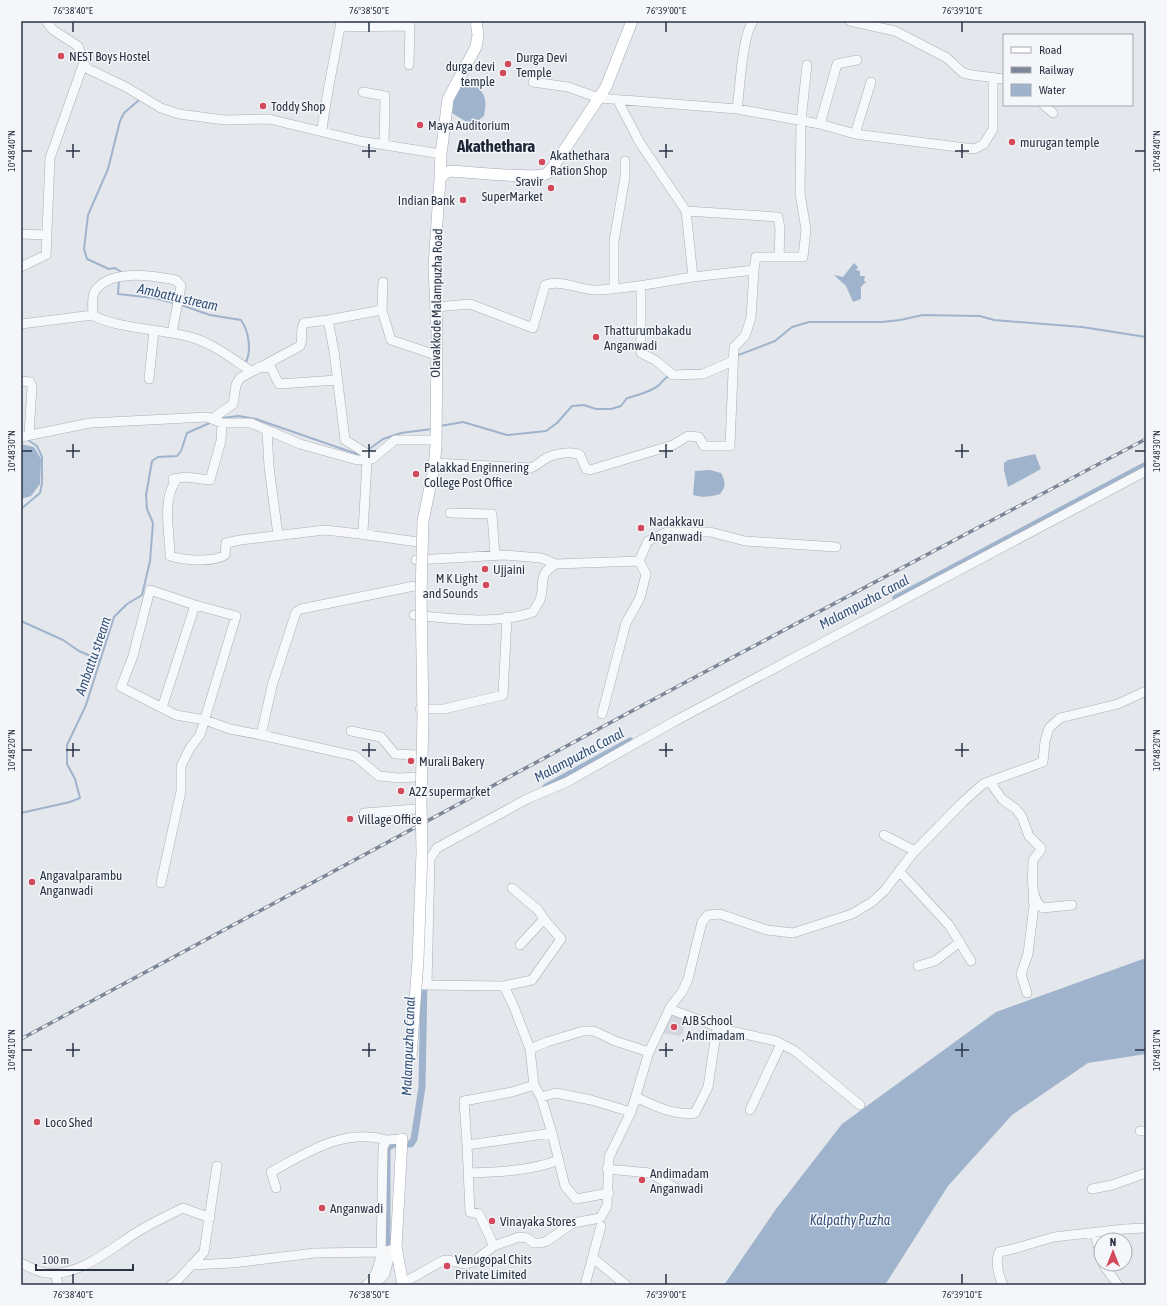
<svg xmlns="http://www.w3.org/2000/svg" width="1167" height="1306" viewBox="0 0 1167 1306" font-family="'Asap Condensed',sans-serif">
<rect width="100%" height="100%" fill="#e4e7ec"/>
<path fill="#d2d6de" d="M669,1014l16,6 -2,13 -3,3 -19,-3z"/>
<path fill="#9fb4cc" d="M467,83l8,1c11,11 12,16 9,32l-8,6 -11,-1 -13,-8c0,-13 2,-23 15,-30z
M854,263l4,4 -2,3 4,1v5h5l-1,5 2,1 -5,5v12l-8,3 -7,-16 -12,-11 9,2z
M21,444l13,3 7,12 -1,25 -9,12 -10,3z
M1035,454l6,15 -33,18 -4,-17v-7l4,-3z
M710,470l11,3c5,9 5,14 -1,21 -10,3 -17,4 -27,1l2,-24z
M1143,959h3v95l-58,9 -76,52 -64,71 -63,99h-161l52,-76 66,-85 154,-112z"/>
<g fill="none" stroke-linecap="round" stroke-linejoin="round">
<path stroke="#9fb4cc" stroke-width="2" d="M121,274l-1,-3 -5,-3 -6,1 -22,-10 -3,-10 4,-34 20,-46 12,-48 4,-8 15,-13
M119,280l-1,14 36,4 20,5
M181,305l29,10 31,5c8,11 11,32 4,44
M736,356l39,-15 17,-14 17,-5h73l18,-2 23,-5 57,1 14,4 88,7 64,10
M682,371l21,-1
M221,418l18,-2 17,3 101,35 3,-1
M440,426l23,-4 44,13 39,-4 11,-8 15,-17 12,-1 12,4h15l10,-3 6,-8c11,-3 24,-6 32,-13 4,-4 5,-7 10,-9
M368,450l15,-11 18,-6 31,-4
M21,509l19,-16 2,-10v-26l-5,-11 -9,-6
M21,621l42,19 16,11 21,9
M21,813l49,-11 10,-4 -5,-19 -8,-15v-19l19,-40 28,-88 13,-13 15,-9 8,-34 3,-38 -6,-14 -1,-14 6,-34 6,-4 19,-1 4,-5 6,-18 25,-11
M21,900v9"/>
<path stroke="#9fb4cc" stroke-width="7" d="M896,598l250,-133
M546,787l84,-46
M387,1256v-108l7,-4h17l3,-5 8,-52 2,-106"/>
<defs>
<path id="minor" d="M46,21l7,9 25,16 8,22 40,19 35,21 18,6 45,6 45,-1 91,22 81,13
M850,21l45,10 52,27 16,15 9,2 32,4
M340,27l70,-1 -1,39
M533,82l35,5 31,11 138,11 83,15 35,10 119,15 10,-5 9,-15v-52
M363,92l22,4 -1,49
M1044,105l9,8
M737,109c3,-20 5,-73 16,-88
M820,124l17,-60 20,-4
M322,131c4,-37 13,-73 19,-110
M855,134l16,-52
M686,211l92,6 2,12 -1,28
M21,234l26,1
M21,267l25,-12 4,-97 34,-96
M693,277l61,-7 2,-13h47l3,-27 -6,-37 1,-72 6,-56
M641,286v67l14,7 18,15 30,-1 30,-13
M614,288v-47l11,-64v-16
M436,307l34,-3 63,24 12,-43c17,-6 33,5 51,5 32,-1 65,-8 97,-13l-7,-66 -46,-68 -23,-44
M382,310l1,-28
M21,324l72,-9
M172,333l9,-47 -5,-6c-23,-4 -66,-12 -81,11 -4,6 -2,18 -2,24 17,12 70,15 93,21 24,5 45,22 65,35
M259,367l12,1 8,16 58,-4
M149,379l5,-49
M21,381l9,1 2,5 -3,47
M212,419l21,-15 3,-19 4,-7 60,-32c4,-7 -1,-16 4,-23l24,-3
M222,423l-1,18 -11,39 -24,-3 -13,2 2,3c-13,19 -5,52 -5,74 14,4 42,7 55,-1l1,-12 14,-3 85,-10 35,4 3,-2 4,-72
M267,430l2,37 9,68
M21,437l69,-14 117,-6 15,6h29l49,21 57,16 15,-1 23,-19h41
M372,459l-3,-4 -24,-15 -11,-89 -6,-31 54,-10 9,30 45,15
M434,463l96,5c6,-2 9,-5 13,-8 9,-6 28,-10 37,-5l6,14 4,1 83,-25 15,-9 11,1 5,9h26l4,-99 11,-11 6,-18 3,-48
M450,513l42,1 3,41
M360,534l58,8
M416,560l88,-5 37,3 15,6 83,-3 9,-20 19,-9h43l35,9 91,6
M195,605l-45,-15 -17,66 -12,31 55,28 29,5 25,9 31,6 11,-49 24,-74 5,-3 113,-23
M414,615c38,4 83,10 119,-3 2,-4 5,-8 7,-12 6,-17 -4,-25 16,-36
M420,709h24l59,-14 4,-78
M602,714l24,-91 14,-25 6,-24 -7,-13
M351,731l30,6 14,17 23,1
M261,735l94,21 24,20 20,2 17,-1
M990,782l12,17 14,10 6,8 7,19 12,12 -1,3 -7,9c0,15 -4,38 10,48l29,-3
M364,813l51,-4
M884,835l31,16
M899,871l50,54 22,36
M161,883l20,-92v-25l9,-18 10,-13 36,-119 -41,-11 -33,103
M512,888l26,22 6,9
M918,966l17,-5 25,-19
M422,985l82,1 28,-6 29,-41 -17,-20 -24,26
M427,985l3,-126 7,-11 90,-49 40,-17 108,-61 471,-250
M504,986l10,21 16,42 4,36 7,12 11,36 13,53 11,13 33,-6
M1027,993l-6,-19 7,-20 6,-49 -1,-9
M669,1009l58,21 49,11 19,10 65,54
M530,1049l17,-7 36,-11h11l21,10 34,11
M534,1085l-22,7 -48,9 3,44 85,-12
M541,1097l15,-4 35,7 40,12
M636,1097c18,9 39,19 59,16l13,-26 9,-60
M750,1110l31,-66
M1140,1131h6
M467,1145l3,67 9,2 15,32
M607,1169l43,4 27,16
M469,1173c30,-1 61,-2 90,-13
M276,1188l-5,-16c37,-20 72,-44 116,-32
M1092,1189l20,-4 34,-12
M1095,1233l6,25
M593,1258l33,27
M21,1263c8,4 16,9 25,10 33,4 63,-23 88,-39 16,-10 32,-18 49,-26l27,10
M1103,1264l15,21
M191,1265l41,-2 83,-10 66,-1 10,-2 5,-3
M55,1273l3,12
M403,1283l39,-22 5,-1 19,4 7,-2 21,-16 25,-9 8,1 7,5h7l6,-2 26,-18 22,-4 6,-2 6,-11 2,-49 22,-45 18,-60 22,-46 11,-14 6,-13 14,-57 6,-7 12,-1 47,16 26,3 59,-19 20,-12 13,-12 28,-37 50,-51 20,-18 60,-22 2,-21 4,-13 11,-10 58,-14 28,-13
M171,1285l6,-4 27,-29 13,-86
M366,1285c10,-6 12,-19 15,-30l2,-108 4,-7 15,-1
M375,1285l10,-11 6,-24
M585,1285l16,-59
M1003,1285c-5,-11 -8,-22 -4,-33l14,-3 41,-12 70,-8 22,-1"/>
<path id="major" d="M440,179l1,-25 7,-55 28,-52 2,-12 -2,-14
M423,521l11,-53 2,-22 1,-113 -3,-67 6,-87 5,-6 6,-2c17,1 84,8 95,3 3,-2 5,-5 7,-7l53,-80 26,-66
M402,1139l-6,108 7,38"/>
</defs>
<use href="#minor" stroke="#a9aeb7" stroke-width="10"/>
<use href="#major" stroke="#a3abb8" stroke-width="12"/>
<use href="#minor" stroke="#f7f8fa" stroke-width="9"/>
<use href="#major" stroke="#fff" stroke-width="11"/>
<defs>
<path id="rail" d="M21,1039l678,-364 447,-236"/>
</defs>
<use href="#rail" stroke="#7d8696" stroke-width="3.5"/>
<use href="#rail" stroke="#f4f6f9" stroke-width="2" stroke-dasharray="6" stroke-linecap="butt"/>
<defs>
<path id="major-bridge" d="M411,1056l7,-96 4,-108 -1,-50 2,-85 -2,-123 2,-73"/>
</defs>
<use href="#major-bridge" stroke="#a3abb8" stroke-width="12" stroke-linecap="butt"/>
<use href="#major-bridge" stroke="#fff" stroke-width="11"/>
</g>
<path fill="none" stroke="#2b3445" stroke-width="1.5" d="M73,22v10M369,22v10M666,22v10M962,22v10M73,144v14M369,144v14M666,144v14M962,144v14M22,151h10M66,151h14M362,151h14M659,151h14M955,151h14M1135,151h10M73,444v14M369,444v14M666,444v14M962,444v14M22,451h10M66,451h14M362,451h14M659,451h14M955,451h14M1135,451h10M73,743v14M369,743v14M666,743v14M962,743v14M22,750h10M66,750h14M362,750h14M659,750h14M955,750h14M1135,750h10M73,1043v14M369,1043v14M666,1043v14M962,1043v14M22,1050h10M66,1050h14M362,1050h14M659,1050h14M955,1050h14M1135,1050h10M73,1274v10M369,1274v10M666,1274v10M962,1274v10"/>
<g fill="#d1495b" stroke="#f4f6f9" stroke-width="1.5">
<circle cx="61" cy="56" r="4"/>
<circle cx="508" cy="64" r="4"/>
<circle cx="503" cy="73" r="4"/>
<circle cx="263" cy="106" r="4"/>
<circle cx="420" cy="125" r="4"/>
<circle cx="1012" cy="142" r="4"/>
<circle cx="542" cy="162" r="4"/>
<circle cx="551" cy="188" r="4"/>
<circle cx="463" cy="200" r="4"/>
<circle cx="596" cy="337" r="4"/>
<circle cx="416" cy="474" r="4"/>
<circle cx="641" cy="528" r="4"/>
<circle cx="485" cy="569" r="4"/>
<circle cx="486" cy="585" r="4"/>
<circle cx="411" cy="761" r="4"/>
<circle cx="401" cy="791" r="4"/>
<circle cx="350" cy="819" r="4"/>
<circle cx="32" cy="882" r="4"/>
<circle cx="674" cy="1027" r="4"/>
<circle cx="37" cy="1122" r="4"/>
<circle cx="642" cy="1180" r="4"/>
<circle cx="322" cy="1208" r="4"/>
<circle cx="492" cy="1221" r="4"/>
<circle cx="447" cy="1266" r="4"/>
</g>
<g text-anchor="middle" stroke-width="3" stroke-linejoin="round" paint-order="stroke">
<g font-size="13" fill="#2b3445" stroke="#f4f6f9" text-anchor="start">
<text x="69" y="61">NEST Boys Hostel</text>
<text x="516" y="62">Durga Devi<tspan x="516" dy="15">Temple</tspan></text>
<text x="495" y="71" text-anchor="end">durga devi<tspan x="495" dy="15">temple</tspan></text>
<text x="271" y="111">Toddy Shop</text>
<text x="428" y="130">Maya Auditorium</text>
<text x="1020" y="147">murugan temple</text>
<text x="550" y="160">Akathethara<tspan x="550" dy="15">Ration Shop</tspan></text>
<text x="543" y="186" text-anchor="end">Sravir<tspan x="543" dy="15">SuperMarket</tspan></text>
<text x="455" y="205" text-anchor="end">Indian Bank</text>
<text x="604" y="335">Thatturumbakadu<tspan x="604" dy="15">Anganwadi</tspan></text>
<text x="424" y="472">Palakkad Enginnering<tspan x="424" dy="15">College Post Office</tspan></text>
<text x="649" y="526">Nadakkavu<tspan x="649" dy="15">Anganwadi</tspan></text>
<text x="493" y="574">Ujjaini</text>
<text x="478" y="583" text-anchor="end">M K Light<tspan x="478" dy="15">and Sounds</tspan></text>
<text x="419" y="766">Murali Bakery</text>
<text x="409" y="796">A2Z supermarket</text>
<text x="358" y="824">Village Office</text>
<text x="40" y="880">Angavalparambu<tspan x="40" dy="15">Anganwadi</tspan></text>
<text x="682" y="1025">AJB School<tspan x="682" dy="15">, Andimadam</tspan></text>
<text x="45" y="1127">Loco Shed</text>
<text x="650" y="1178">Andimadam<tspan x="650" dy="15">Anganwadi</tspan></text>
<text x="330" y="1213">Anganwadi</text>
<text x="500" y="1226">Vinayaka Stores</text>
<text x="455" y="1264">Venugopal Chits<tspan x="455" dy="15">Private Limited</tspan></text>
</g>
<g font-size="13" fill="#2b3445" stroke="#f4f6f9">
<text transform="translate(436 303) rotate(-89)" y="5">Olavakkode Malampuzha Road</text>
</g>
<g font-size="14" font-style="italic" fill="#34527a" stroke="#f4f6f9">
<text transform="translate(178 297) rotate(13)" y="5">Ambattu stream</text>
<text transform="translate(864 602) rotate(-28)" y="5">Malampuzha Canal</text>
<text transform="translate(93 656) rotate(-71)" y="5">Ambattu stream</text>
<text transform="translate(579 755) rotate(-28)" y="5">Malampuzha Canal</text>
<text transform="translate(408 1046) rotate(-88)" y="5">Malampuzha Canal</text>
<text x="850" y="1225">Kalpathy Puzha</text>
</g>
<g font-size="17" font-weight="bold" fill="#1d2536" stroke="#f4f6f9">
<text x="496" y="152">Akathethara</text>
</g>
</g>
<rect width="1167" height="1306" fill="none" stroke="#f4f6f9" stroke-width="44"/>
<rect x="1003" y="34" width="130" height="72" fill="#f4f6f9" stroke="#a4a8b1"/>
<rect x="1011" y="47" width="20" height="6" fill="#ffffff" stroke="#a4a8b1"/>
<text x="1039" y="54" font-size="12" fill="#2b3445">Road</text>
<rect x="1011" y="67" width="20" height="6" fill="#7d8696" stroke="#a4a8b1"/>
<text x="1039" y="74" font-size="12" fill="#2b3445">Railway</text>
<rect x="1011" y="84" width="20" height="12" fill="#9fb4cc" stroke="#a4a8b1"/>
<text x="1039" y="94" font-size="12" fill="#2b3445">Water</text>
<g transform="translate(1113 1252)"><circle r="19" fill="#f4f6f9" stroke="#a4a8b1"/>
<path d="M0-3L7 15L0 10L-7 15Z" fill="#d1495b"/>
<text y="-6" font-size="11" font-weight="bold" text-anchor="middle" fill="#2b3445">N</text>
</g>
<path d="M36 1264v6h97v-6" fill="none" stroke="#2b3445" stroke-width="2"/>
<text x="42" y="1264" font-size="12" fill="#2b3445" stroke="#f4f6f9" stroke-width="3" paint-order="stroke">100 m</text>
<rect x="22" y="22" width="1123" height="1262" fill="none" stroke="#2b3445" stroke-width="1.5"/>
<g font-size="10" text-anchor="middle" fill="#2b3445">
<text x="73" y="14">76°38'40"E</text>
<text x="369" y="14">76°38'50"E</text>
<text x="666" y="14">76°39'00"E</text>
<text x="962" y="14">76°39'10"E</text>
<text transform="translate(11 151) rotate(-90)" y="4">10°48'40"N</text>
<text transform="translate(1156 151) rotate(-90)" y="4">10°48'40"N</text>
<text transform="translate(11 451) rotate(-90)" y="4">10°48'30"N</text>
<text transform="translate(1156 451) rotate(-90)" y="4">10°48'30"N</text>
<text transform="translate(11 750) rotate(-90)" y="4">10°48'20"N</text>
<text transform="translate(1156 750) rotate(-90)" y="4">10°48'20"N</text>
<text transform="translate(11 1050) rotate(-90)" y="4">10°48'10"N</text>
<text transform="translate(1156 1050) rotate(-90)" y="4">10°48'10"N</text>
<text x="73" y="1298">76°38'40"E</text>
<text x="369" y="1298">76°38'50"E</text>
<text x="666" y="1298">76°39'00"E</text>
<text x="962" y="1298">76°39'10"E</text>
</g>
</svg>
